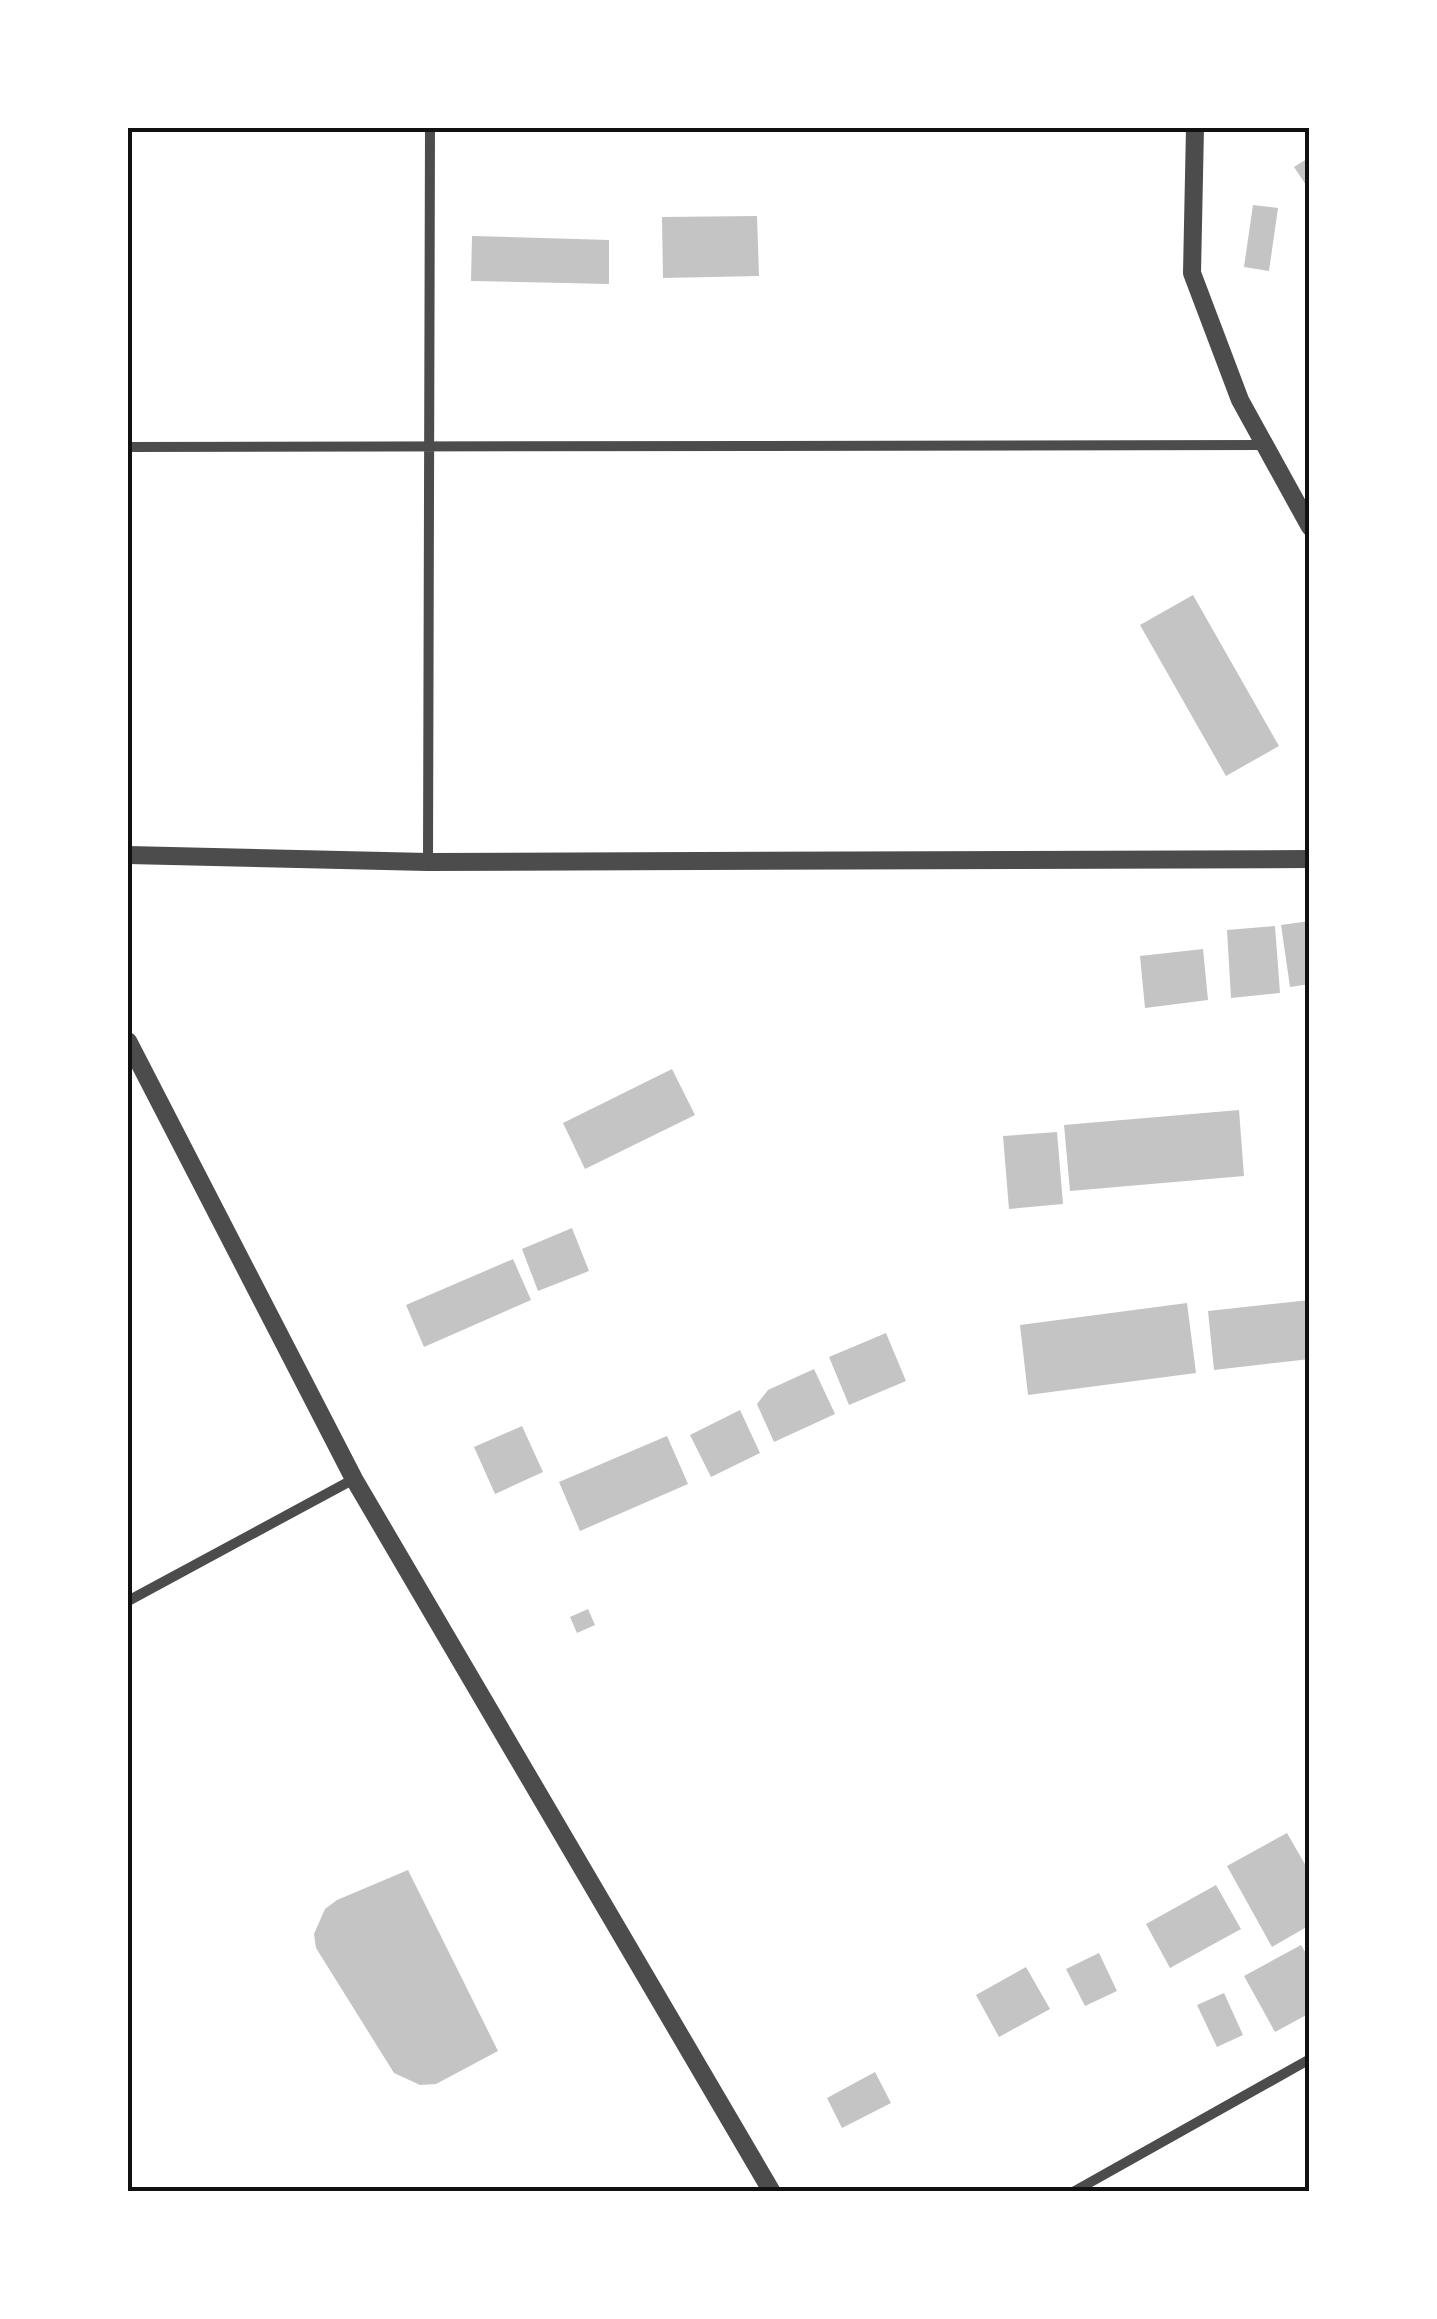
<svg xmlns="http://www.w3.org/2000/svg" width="1437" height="2319" viewBox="0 0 1437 2319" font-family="'Alegreya Sans',sans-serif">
<rect width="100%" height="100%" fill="#fff"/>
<path fill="#c4c4c4" d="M1310,157v34l-16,-24z
M1253,205l25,3 -9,63 -25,-4z
M757,216l2,60 -96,2 -1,-61z
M472,236l137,4v44l-138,-3z
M1193,595l86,151 -53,30 -86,-151z
M1310,921v63l-20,3 -9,-62z
M1275,926l5,67 -49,5 -4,-68z
M1203,949l5,51 -63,8 -5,-52z
M672,1069l23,46 -110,54 -22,-46z
M1239,1110l5,66 -174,15 -6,-66z
M1057,1132l6,72 -54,5 -6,-73z
M572,1228l17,43 -51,20 -16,-42z
M513,1259l18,41 -107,47 -18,-42z
M1310,1300v59l-96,11 -6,-59z
M1187,1303l9,70 -168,22 -8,-70z
M886,1333l20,48 -57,24 -20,-48z
M814,1369l21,45 -61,28 -17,-38 11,-14z
M740,1410l20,43 -49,24 -21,-42z
M522,1426l21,46 -48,22 -21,-47z
M667,1436l21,48 -108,47 -21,-49z
M588,1609l7,16 -18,8 -7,-16z
M1287,1833l23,40v52l-38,22 -45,-81z
M408,1870l90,181 -62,33 -16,1 -26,-12 -78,-125 -2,-14 11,-25 12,-9z
M1216,1885l25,44 -71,39 -24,-44z
M1301,1945l9,15v53l-35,19 -31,-56z
M1099,1953l18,38 -32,15 -19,-37z
M1026,1967l24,42 -51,28 -23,-42z
M1224,1993l19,42 -26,12 -20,-42z
M875,2072l16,31 -49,25 -15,-30z"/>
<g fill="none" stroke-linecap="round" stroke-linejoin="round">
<path stroke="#4c4c4c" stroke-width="10" d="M128,447l1136,-2
M428,862l2,-734
M128,1601l226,-122
M1073,2192l237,-133"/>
<path stroke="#4c4c4c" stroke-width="18" d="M1195,128l-3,145 48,127 70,127
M128,855l300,7 882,-3
M128,1041l226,438 418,713"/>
</g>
<rect width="1437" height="2319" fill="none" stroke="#ffffff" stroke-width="260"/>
<rect x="130" y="130" width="1177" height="2059" fill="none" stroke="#111" stroke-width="4"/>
</svg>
